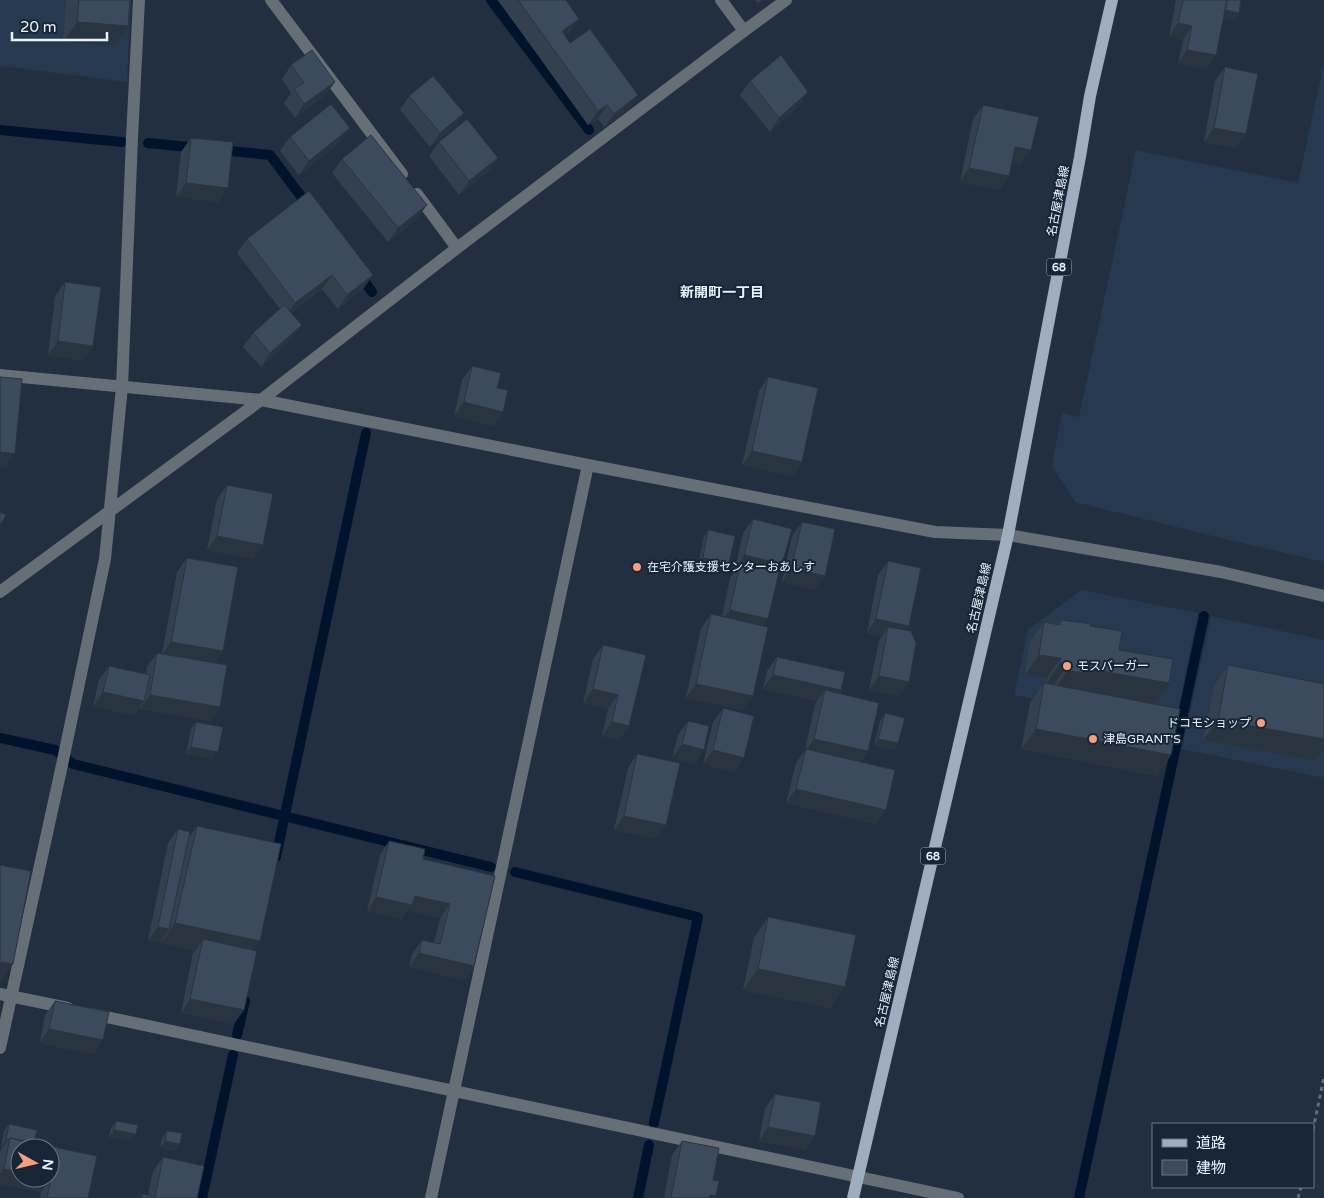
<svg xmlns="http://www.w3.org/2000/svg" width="1324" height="1198" viewBox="0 0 1324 1198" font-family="'Varela Round','Noto Sans JP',sans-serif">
<rect width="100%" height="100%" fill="#212f40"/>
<path fill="#263950" d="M0,0h131l-4,82 -127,-16z
M1324,63v499l-91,-21 -158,-39 -23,-36 10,-53 17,4 57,-267 162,33z
M1081,590l117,23 -23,114 -161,-32 14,-65z
M1211,616l113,24v138l-142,-29z"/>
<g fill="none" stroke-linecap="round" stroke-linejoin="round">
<path stroke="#00132c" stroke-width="10" d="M491,0l98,130
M0,130l122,12
M148,143l50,5
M220,150l50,5 39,52
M360,275l12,17
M0,738l55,12 18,14 418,103
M276,857l90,-424
M515,872l183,45 -44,206
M237,1035l8,-34
M202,1198l31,-143
M638,1198l11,-53
M1079,1198l125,-582"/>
<path stroke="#606d7c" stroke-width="3" stroke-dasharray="4 4" stroke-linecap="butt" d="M1313,1130l11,-53
M1298,1198l3,-11"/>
<path stroke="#666e76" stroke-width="12" d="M271,0l131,174
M721,0l23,31
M417,194l40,54
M0,375l261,25 327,65 347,67 73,3 213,37 103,24
M0,592l261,-192 196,-152 287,-217 42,-31
M0,994l68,14
M92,1014l866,184
M0,1048l62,-283 43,-206 17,-172 10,-249 7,-138
M431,1198l157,-733"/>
<path stroke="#9eadbf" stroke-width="12" d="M853,1198l155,-663 72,-378 10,-61 22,-96"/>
</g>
<path fill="#334050" d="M66,0h64l-2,26 -14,20 -51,-4z
M498,0h68l13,19 -10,14 -4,3 5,7 59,66 -25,18 -6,-8 -10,6z
M755,0h7l-4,3z
M1176,0h65l-2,13 -5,7 -11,-2 -7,37 -10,14 -28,-5 5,-24 -14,-3z
M291,65l34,31 -30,22 -11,-15 7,-10 -9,-14z
M1225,67l21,67 -10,14 -32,-6 11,-61z
M750,81l49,25 -29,26 -30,-37z
M409,96l55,17 -10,14 -24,20 -30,-37z
M983,105l38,59 -9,-2 -3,14 -10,14 -39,-8 13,-63z
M290,137l50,5 -41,33 -19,-24z
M191,138l28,64 -43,-5 5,-45z
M439,142l59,16 -10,14 -29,23 -30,-39z
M342,159l75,60 -29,23 -56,-69z
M247,239l126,36 -10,14 -25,20 -16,-20 -31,24 1,26 -31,28 -18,-20 10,-14 27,-24 -43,-56z
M65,282l28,64 -10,14 -35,-5 7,-59z
M472,366l25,22 6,24 -9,14 -40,-10 8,-36z
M768,377l34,85 -9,14 -51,-11 17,-74z
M227,485l36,60 -10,14 -46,-9 10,-51z
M753,519l29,45 -5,8 -34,138 -57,-12 15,-70 10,-14 11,2 8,-38 6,-8 -1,-1 8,-36z
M802,522l13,68 -33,-8 10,-46z
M708,530l21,33 -5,7 -26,-5 6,-28z
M187,558l36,93 -8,12 5,44 -10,14 -70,-12v-2l-6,8 -41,-9 6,-26 10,-14 37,8 1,-7 10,-14 5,1 15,-82z
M888,561l21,65 -3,4 -7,66 -30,-6 10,-49 3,-5 -15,-3 11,-58z
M1061,620l29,6 29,24 50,33 -14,21 -26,-5 42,56 -14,21 -136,-27 9,-46 14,-20h2l1,-5 -22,-3 4,-32 15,-21 13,2z
M603,645l43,10 -27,85 -17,-4 6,-27 -25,-6 10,-44z
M777,657l64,33 -2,3 22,69 25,48 -10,14 -90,-21 10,-40 9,-13 10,-46 2,-3 -54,-12 4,-18z
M1228,665l96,19v64l-9,13 -112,-21 11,-54z
M723,708l11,64 -31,-8 10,-42z
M885,713l13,30 -4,7 -20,-4 6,-25z
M688,721l6,43 -22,-6 6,-23z
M196,722l17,37 -27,-5 5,-25z
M637,754l19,85 -42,-9 14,-62z
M197,826l57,124 -20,74 -53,-11 12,-60 2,-2 -34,-8 1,-3 -2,3 -12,-3 20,-97 10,-14 12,7z
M389,841l34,18 72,17 -21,90 -10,14 -55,-13 3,-13 10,-14 12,3 6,-25 -32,-8 -6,9 -35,-8 13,-56z
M768,917l63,91 -88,-18 11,-52z
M55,1001l39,53 -54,-11 5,-28z
M775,1094l40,42 -10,14 -46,-9 6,-33z
M116,1121l20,13 -5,7 -22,-4 2,-9z
M9,1124l25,19 54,55h-48l1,-6 -41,-8v-32l3,-5h-2l3,-16z
M167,1131l13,13 -5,7 -15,-3 2,-10z
M682,1141l31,39 3,16 -1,2h-51l8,-43z
M163,1157l34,41h-56l2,-4 5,1 5,-24z"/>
<path fill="#293441" d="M1225,10l14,3 -5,7 -14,-3z
M579,19l-10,14 -17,12 10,-14z
M77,22l51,4 -14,20 -51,-4z
M1178,23l14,3 -9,14 -14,-3z
M1187,50l29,5 -10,14 -28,-5z
M335,82l-10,14 -30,22 9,-14z
M808,92l-9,14 -29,26 9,-14z
M638,95l-9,14 -25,18 10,-13z
M607,105l-9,14 -10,6 10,-14z
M464,113l-10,14 -24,20 10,-14z
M350,128l-10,14 -41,33 10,-14z
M1214,128l32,6 -10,14 -32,-6z
M1015,147l16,3 -10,14 -15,-3z
M498,158l-10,14 -29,23 10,-14z
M969,168l40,8 -10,14 -39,-8z
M186,183l42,5 -9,14 -43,-5z
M427,205l-10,14 -29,23 10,-14z
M332,275l-10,14 -37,28 10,-14z
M373,275l-10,14 -25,20 9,-14z
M302,325l-10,14 -31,28 9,-14z
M58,341l35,5 -10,14 -35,-5z
M464,402l39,10 -9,14 -40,-10z
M752,451l50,11 -9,14 -51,-11z
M0,452l15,2 -10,14 -5,-1z
M217,536l46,9 -10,14 -46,-9z
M744,555l38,9 -10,14 -32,-14 -4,6 -1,-1z
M703,558l26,5 -5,7 -26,-5z
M791,568l34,8 -10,14 -33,-8z
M730,610l38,9 -9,14 -39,-9z
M876,619l33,7 -9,14 -12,-13 -6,9 -15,-3z
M171,642l52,9 -10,14 -52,-9z
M1039,655l22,3 -14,20 -22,-3z
M1060,663l8,2 -14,20 -8,-1z
M1089,669l80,14 -14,21 -79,-14 -23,1 14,-20z
M773,675l68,15 -9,14 -7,-14 -8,11 -54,-12z
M879,676l30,6 -10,14 -30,-6z
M696,684l57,12 -10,14 -57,-12z
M593,689l25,6 -10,14 -25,-6z
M103,692l41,9 -10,14 -41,-9z
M150,695l70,12 -10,14 -70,-12z
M1218,720l106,19v9l-9,13 -112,-21z
M612,722l17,4 -10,14 -17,-4z
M1036,729l135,26 -14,21 -136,-27z
M814,739l54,12 -9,14 -55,-12z
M878,739l20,4 -4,7 -20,-4z
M682,744l22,6 -10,14 -22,-6z
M191,747l27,5 -5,7 -27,-5z
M713,750l31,8 -10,14 -31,-8z
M796,789l90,21 -10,14 -90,-21z
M624,816l42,9 -10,14 -42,-9z
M415,896l35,8 -10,14 -32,-8 -6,9 -35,-8 9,-14z
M175,923l85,18 -14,21 -43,-23 -8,12 -34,-8z
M158,927l11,2 -9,14 -12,-3z
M419,953l55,13 -10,14 -55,-13z
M0,962l13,2 -13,19z
M758,969l87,18 -14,21 -88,-18z
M190,999l54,11 -10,14 -53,-11z
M49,1029l54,11 -9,14 -54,-11z
M768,1127l47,9 -10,14 -46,-9z
M114,1130l22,4 -5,7 -22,-4z
M6,1140h2l-5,7h-2z
M165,1141l15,3 -5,7 -15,-3z
M4,1169l16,3v6h31l-10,14 -41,-8v-10z
M710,1195l6,1 -1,2h-8z"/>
<path fill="#3b4b5d" stroke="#293441" d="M79,0h51l-2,26 -51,-4z
M518,0h48l13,19 -17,12 8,12 20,-14 48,66 -24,19 -7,-9 -9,6z
M1183,0h44l-11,55 -29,-5 5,-24 -14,-3z
M1227,0h14l-2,13 -14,-3z
M312,50l23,32 -31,22 -10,-15 10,-6 -13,-18z
M781,55l27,37 -29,26 -29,-37z
M1225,67l33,7 -12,60 -32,-6z
M433,76l31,37 -24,20 -31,-37z
M331,104l19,24 -41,33 -19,-24z
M983,105l56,12 -8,33 -16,-3 -6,29 -40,-8z
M467,119l31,39 -29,23 -30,-39z
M371,135l56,70 -29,23 -56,-69z
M191,138l42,4 -5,46 -42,-5z
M309,191l64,84 -26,20 -15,-20 -37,28 -48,-64z
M65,282l36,5 -8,59 -35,-5z
M284,305l18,20 -32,28 -17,-20z
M472,366l29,7 -4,15 11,2 -5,22 -39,-10z
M0,377l22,2 -7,75 -15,-2z
M768,377l50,11 -16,74 -50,-11z
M227,485l46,9 -10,51 -46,-9z
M0,512l6,3 -6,10z
M753,519l39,10 -10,35 -38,-9z
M802,522l33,7 -10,47 -34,-8z
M708,530l27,6 -6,27 -26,-5z
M187,558l51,9 -15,84 -52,-9z
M888,561l33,7 -12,58 -33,-7z
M740,564l39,8 -11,47 -38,-9z
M711,614l57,13 -15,69 -57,-12z
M1061,620l30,4 -1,2 32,5 -3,19 54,9 -4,24 -80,-14 -1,4 -21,-2 1,-6 -8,-2 1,-5 -22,-3 5,-33 16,3z
M888,627l23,4 5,12 -7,39 -30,-6z
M603,645l43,10 -17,71 -17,-4 6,-27 -25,-6z
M157,653l70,12 -7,42 -70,-12z
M777,657l68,15 -4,18 -68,-15z
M1228,665l96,19v55l-106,-19z
M109,666l41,9 -6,26 -41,-9z
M1044,683l136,26 -9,46 -135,-26z
M825,690l54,13 -11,48 -54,-12z
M723,708l31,8 -10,42 -31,-8z
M885,713l20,5 -7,25 -20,-4z
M688,721l21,5 -5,24 -22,-6z
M196,722l27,5 -5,25 -27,-5z
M806,749l89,21 -9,40 -90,-21z
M637,754l43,9 -14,62 -42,-9z
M197,826l84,18 -21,97 -85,-18z
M178,829l12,3 -21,97 -11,-2z
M389,841l36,8 -2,10 72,17 -21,90 -55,-13 3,-13 18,4 10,-40 -35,-8 -3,9 -36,-8z
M0,865l31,6 -18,93 -13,-2z
M768,917l88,18 -11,52 -87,-18z
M203,939l54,12 -13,59 -54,-11z
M55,1001l54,11 -6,28 -54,-11z
M775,1094l46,8 -6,34 -47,-9z
M116,1121l22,4 -2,9 -22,-4z
M9,1124l28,6 -3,13 -24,-5 -2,2h-2z
M167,1131l15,2 -2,11 -15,-3z
M10,1138l87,18 -9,42h-41l4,-20h-1v-30h-30v24l-16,-3z
M682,1141l37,7 -6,32 6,1 -3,15 -6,-1 -1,3h-38z
M163,1157l41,9 -7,32h-55l1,-4 12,3z"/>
<g fill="#f2a07f" stroke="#172536" stroke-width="2">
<circle cx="637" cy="567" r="5"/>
<circle cx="1067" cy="666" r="5"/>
<circle cx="1261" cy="723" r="5"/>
<circle cx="1093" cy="739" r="5"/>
</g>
<g text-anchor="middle" stroke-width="4" stroke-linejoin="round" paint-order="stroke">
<g fill="#172536" stroke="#abb6c3" stroke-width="1">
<rect x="1046.5" y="258.5" width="25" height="17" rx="4"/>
<rect x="920.5" y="847.5" width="25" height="17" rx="4"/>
</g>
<g font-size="11" font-weight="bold" fill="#eaf4ff">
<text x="1059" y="271">68</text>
<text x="933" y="860">68</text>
</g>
<g font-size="12" fill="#eaf4ff" stroke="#172536">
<text transform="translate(1058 201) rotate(-79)" y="4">名古屋津島線</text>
<text transform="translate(979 598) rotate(-77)" y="4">名古屋津島線</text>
<text transform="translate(887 992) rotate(-77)" y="4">名古屋津島線</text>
</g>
<g font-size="12" fill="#eaf4ff" stroke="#172536" text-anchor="start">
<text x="647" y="571">在宅介護支援センターおあしす</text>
<text x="1077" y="670">モスバーガー</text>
<text x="1251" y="727" text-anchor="end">ドコモショップ</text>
<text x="1103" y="743">津島GRANT'S</text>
</g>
<g font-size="14" font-weight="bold" fill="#eaf4ff" stroke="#172536">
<text x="722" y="297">新開町一丁目</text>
</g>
</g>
<rect x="1152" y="1123" width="162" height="65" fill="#172536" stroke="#6b7886"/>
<rect x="1162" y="1139" width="25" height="8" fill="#9eadbf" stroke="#6b7886"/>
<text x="1196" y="1148" font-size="15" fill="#eaf4ff">道路</text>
<rect x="1162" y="1160" width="25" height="15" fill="#3b4b5d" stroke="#6b7886"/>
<text x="1196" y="1173" font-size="15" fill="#eaf4ff">建物</text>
<g transform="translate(35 1163) rotate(98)"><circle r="24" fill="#172536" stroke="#6b7886"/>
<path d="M0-4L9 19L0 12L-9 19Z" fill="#f2a07f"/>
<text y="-8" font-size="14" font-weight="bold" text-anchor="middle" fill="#eaf4ff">N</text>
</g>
<path d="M12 32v8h95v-8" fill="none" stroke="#eaf4ff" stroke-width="2.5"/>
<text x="20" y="32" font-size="15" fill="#eaf4ff" stroke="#172536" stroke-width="4" paint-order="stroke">20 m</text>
</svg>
